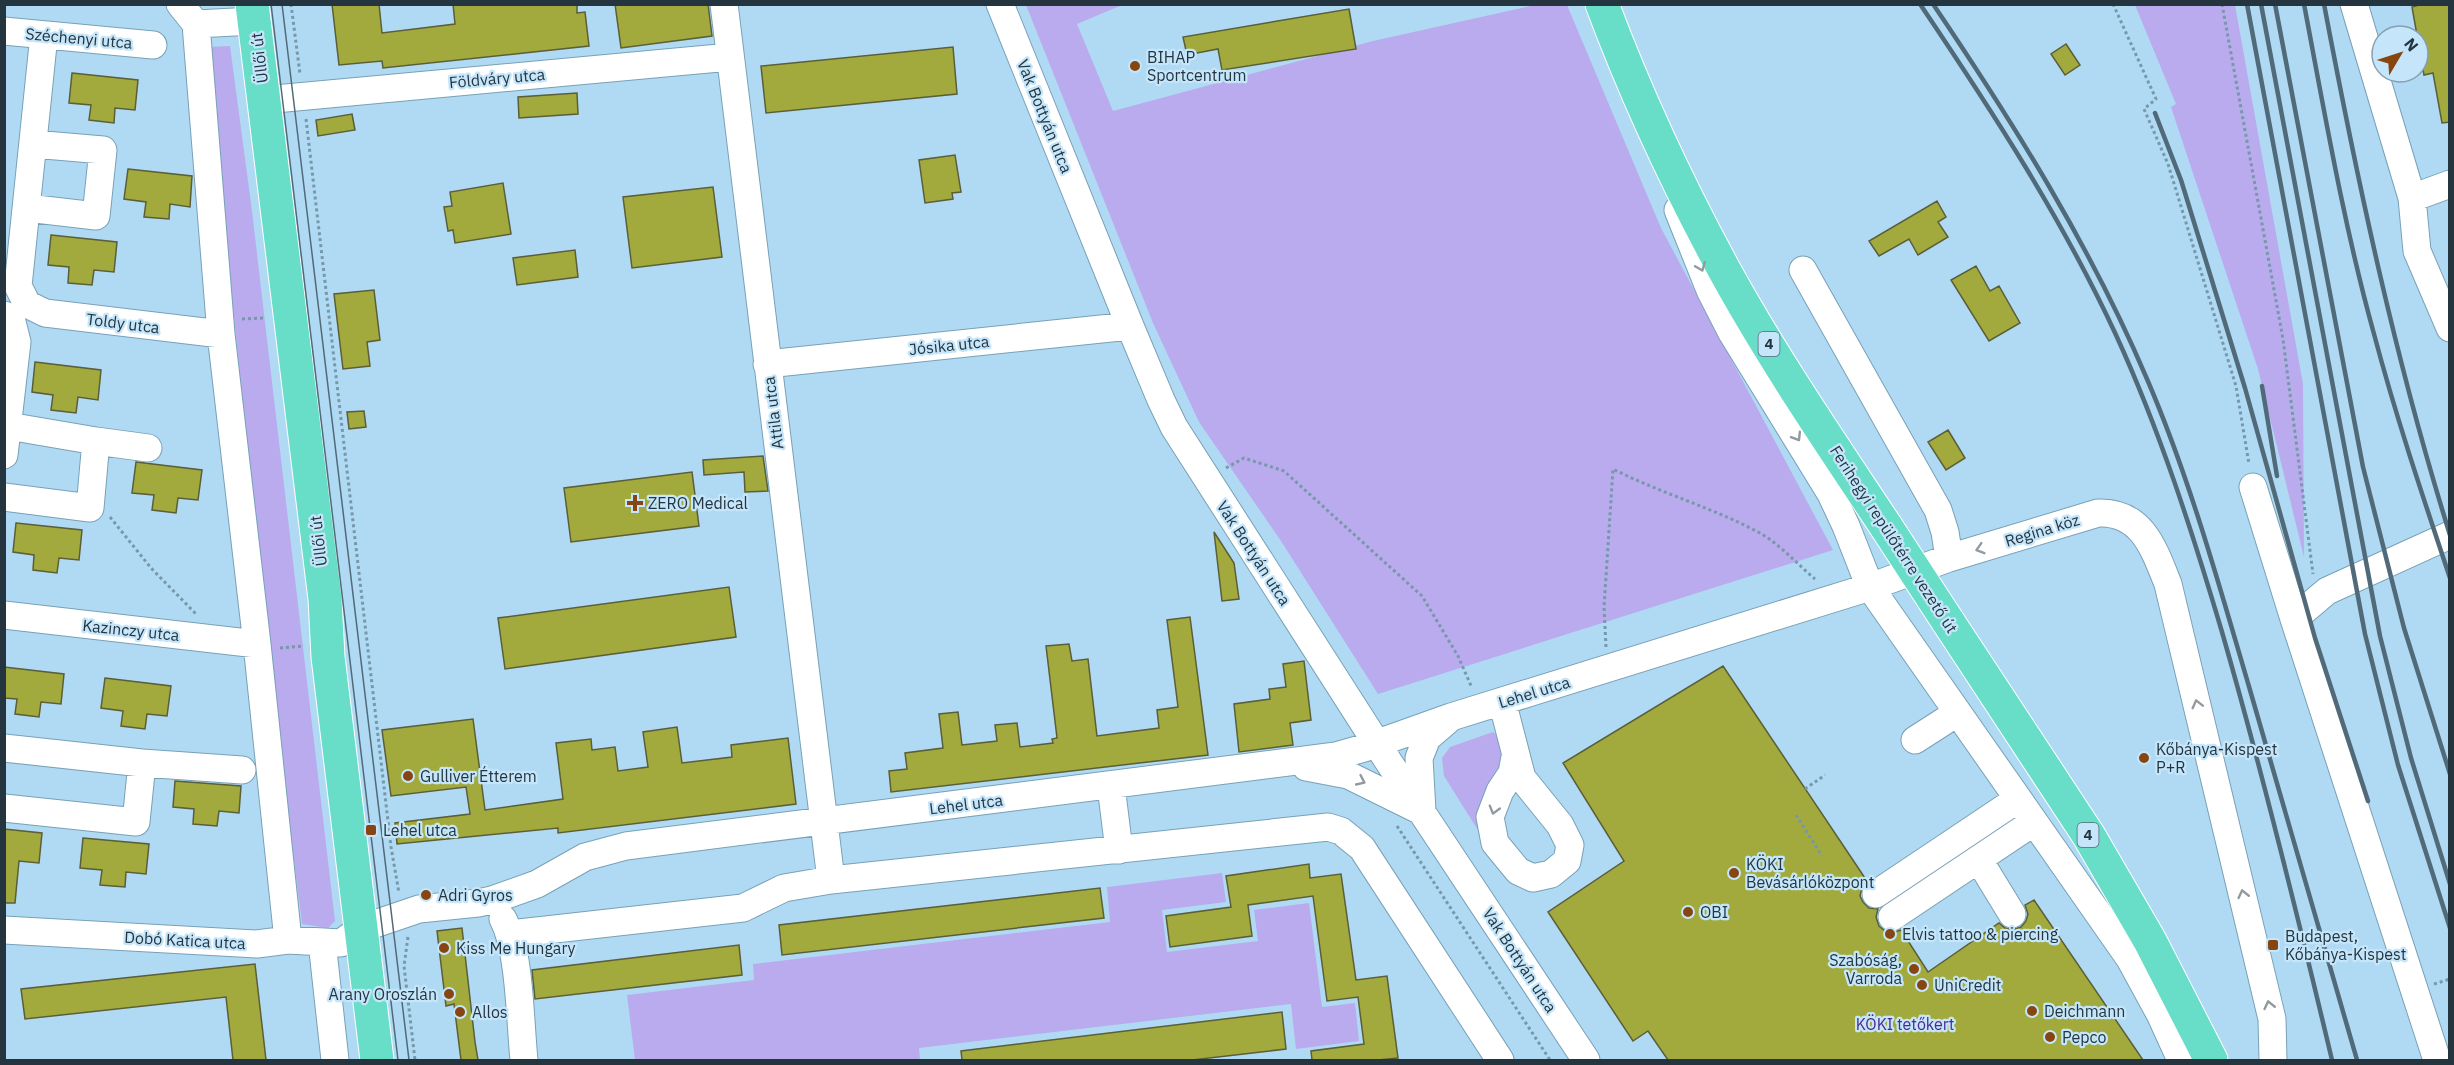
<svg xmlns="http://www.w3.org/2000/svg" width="2454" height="1065" viewBox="0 0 2454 1065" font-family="'IBM Plex Sans',sans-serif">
<rect width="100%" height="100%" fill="#b0daf3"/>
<path fill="#b9abee" d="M1026,5h96l-45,19 36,87 260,-70 162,-36h32l94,223 172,322 -455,144 -97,-153 -82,-119 -46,-99z
M2135,5h100l68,379 1,173 -46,-188 -87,-262 5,-3z
M230,46l22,165 83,710 -7,7 -26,-4 -35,-279 -60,-598z
M1493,732l5,4 9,16 -26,83 -37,-59 -2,-18 8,-11z
M1222,873l4,29 -64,8 5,42 91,-11 -4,-31 55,-7 13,104 33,-4 4,38 -63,8 -5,-45 -372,44 1,12h-285l-8,-65 127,-15 -1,-16 357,-42 -3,-35z"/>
<path fill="#a2aa3d" stroke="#5a5e39" stroke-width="1.5" d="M332,4h47l3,29 73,-9 -2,-20h124v9l8,-1 4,34 -206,22 -1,-7 -43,4z
M615,4h93l4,32 -91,12z
M2423,4h27v118l-8,1 -9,-50 -9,2 -12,-68z
M1349,9l7,40 -134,21 -4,-21 -31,6 -4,-18z
M2066,44l14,21 -15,10 -14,-21z
M953,47l4,47 -191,19 -5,-47z
M72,73l66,7 -3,30 -20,-2 -1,15 -25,-3 2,-15 -22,-2z
M577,93l1,21 -59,4 -1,-21z
M352,114l3,16 -37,6 -2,-16z
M955,155l6,37 -9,1 1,6 -28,4 -6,-43z
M128,169l64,7 -2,31 -20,-3 -1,15 -25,-2 2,-15 -22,-3z
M503,183l8,51 -56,9 -2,-13 -5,1 -4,-24 8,-1 -2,-14z
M713,187l9,70 -90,11 -9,-71z
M1937,201l9,16 -8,5 10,15 -30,18 -9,-16 -30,17 -10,-15z
M51,235l66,7 -3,30 -20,-2 -2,15 -24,-2 1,-16 -21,-2z
M575,250l3,27 -61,8 -4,-27z
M1976,266l14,25 9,-5 21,37 -31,18 -38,-61z
M374,290l6,50 -13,2 3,24 -27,3 -9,-75z
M35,362l66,8 -3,30 -20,-3 -2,16 -25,-3 2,-15 -21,-3z
M364,411l2,16 -17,2 -2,-17z
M1948,430l17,28 -19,12 -18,-28z
M763,456l5,35 -23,1 -1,-20 -40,3 -1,-15z
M136,462l66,8 -4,30 -20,-2 -2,15 -24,-3 2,-15 -22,-2z
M692,472l7,54 -128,16 -7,-54z
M16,523l66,7 -3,30 -20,-2 -2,15 -24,-3 1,-15 -21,-3z
M1214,532l20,31 5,36 -17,2z
M729,587l7,50 -231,32 -7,-51z
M1190,617l18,138 -317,37 -2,-21 18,-2 -2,-16 38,-5 -4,-34 19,-2 4,33 35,-4 -2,-16 22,-2 3,24 33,-4 -1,-4 5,-1 -11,-92 23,-2 3,17 16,-2 9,77 62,-8 -2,-18 21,-3 -11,-87z
M1304,661l7,59 -21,3 3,22 -54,7 -5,-48 36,-5 -1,-10 17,-2 -3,-23z
M1723,666l144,215 -5,7 -2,8 3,6 6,6 9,1 -2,8 3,9 6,5 7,2 9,-3 27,42 71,-49 6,5 7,2 9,-3 5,-6 2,-7 -3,-9 9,-5 109,160h-475l-20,-29 -15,10 -85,-129 76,-51 -61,-98z
M4,667l60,7 -3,30 -20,-2 -2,15 -24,-3 2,-15 -13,-1z
M105,678l66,8 -4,30 -20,-2 -2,15 -24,-3 2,-15 -22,-3z
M473,719l12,91 78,-11 -7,-56 35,-4 1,11 23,-3 3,24 30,-4 -5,-35 34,-5 5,36 50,-6 -1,-12 57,-7 8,66 -238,29v-5l-161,16 -2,-21 75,-9 -4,-27 -75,9 -9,-66z
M175,781l66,5 -2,27 -20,-2 -2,15 -24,-2 1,-15 -21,-2z
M4,829l38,4 -3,30 -20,-2 -4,42h-11z
M83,838l66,6 -3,30 -20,-2 -1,15 -25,-2 2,-15 -22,-2z
M1309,864l1,14 31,-4 15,106 31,-4 11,82 -20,2h-66l-1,-9 53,-7 -6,-47 -31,4 -14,-105 -65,9 4,31 -82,11 -4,-31 65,-9 -5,-31z
M1100,888l4,30 -322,37 -3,-30z
M462,928l13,114 3,18h-17l-7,-56 -8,2 -9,-75z
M739,945l3,30 -207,24 -3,-29z
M255,964l11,96h-33l-7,-63 -201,22 -4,-30z
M1282,1012l4,37 -94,11h-230l-1,-9z"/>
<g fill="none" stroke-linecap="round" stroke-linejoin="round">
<defs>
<path id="minor" d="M180,4l16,20
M724,4l107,876
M1000,4l130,322 31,74 13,27 214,334 198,299
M2354,4l58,194 5,53 33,77
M254,21l-58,3 25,310 36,310 31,296
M4,31l149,14
M44,35l-26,251 9,18 18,9 176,21
M264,100l466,-43
M2412,198l38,-14
M27,208l69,8 7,-66 -70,-6
M1678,210l32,80 22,43 99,161 15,32 24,61 260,372 30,55 21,46
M1803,270l135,240 7,22 4,26
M4,315l7,3 6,24 -13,113
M767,364l363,-38
M96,441l52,7
M2253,487l41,132
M4,497l86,11 6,-67 -88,-15
M4,615l253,29
M1502,701l20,77 38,47 10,20 -3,16 -16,13 -18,4 -15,-7 -23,-28 -5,-26 10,-26 12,-18 3,-16
M1915,740l42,-27
M4,748l138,15 -6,59 -132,-14
M142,763l100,7
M1306,767l42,8 73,36
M1111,786l8,64
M1422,811l-3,-53 8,-20 21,-18
M1979,860l33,54
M1876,894l142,-95
M1892,917l142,-95
M503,919c17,32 17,103 21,141
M4,930l253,14 31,-4 53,3 19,-14 59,-20 59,-6 14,-3 45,-16 48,-27 41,-11 710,-90 28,-8 87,-31 419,-130 79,-29 149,-45c44,-2 56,36 70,71l104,435 1,41
M510,934l233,-26 41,-20 47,-8 497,-53 13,4 21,17 138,212
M322,942l13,118
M2437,1060l-143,-441 33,-28 123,-56"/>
<path id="major" d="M252,4l73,595 3,58 49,403
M1602,4c34,91 74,177 120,262 49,90 108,176 165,262
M1947,620l142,216 61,105 61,119"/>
</defs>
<use href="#minor" stroke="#78a1b7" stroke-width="29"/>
<use href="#major" stroke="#fff" stroke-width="35"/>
<path stroke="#7797aa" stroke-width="3" stroke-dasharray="3 3" stroke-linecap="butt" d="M291,4l9,70
M2113,4l43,95 -12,10 24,55 68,222 13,78
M2222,4l61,335 30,235
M306,119l85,728 8,46
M242,319l23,-1
M1226,468l18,-10 40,13 138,125 36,60 14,32
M110,517l41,51 46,47
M1606,647l-2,-40 9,-138c47,24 98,38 145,63 22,12 38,31 57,47
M280,648l24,-2
M1805,789l20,-14
M1796,815l26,41
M1397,826l153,234
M408,937l-4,29 11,94
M2434,984l16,-5"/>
<use href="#minor" stroke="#fff" stroke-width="27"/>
<use href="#major" stroke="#68ddc7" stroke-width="33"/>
<path stroke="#516a79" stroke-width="1.5" d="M271,4l127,1056
M282,4l127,1056"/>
<path stroke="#516a79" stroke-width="4.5" d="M1920,4c72,107 142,214 196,331 44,96 76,196 106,297 41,142 76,285 110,428
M1933,4c81,120 157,241 214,375 43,100 72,206 103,311 35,124 71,247 107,370
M2247,4l118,630 33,131 52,163
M2261,4l119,632 31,122 39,126
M2275,4l88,463 41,161 46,146
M2304,4c21,111 40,222 70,330 22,83 49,163 76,244
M2324,4c34,180 71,355 126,531
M2155,113l26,67 64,208 70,250 53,163
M2262,386l15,90"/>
<defs>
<path id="major-bridge" d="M1887,528l60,92"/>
</defs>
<use href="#major-bridge" stroke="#fff" stroke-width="35" stroke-linecap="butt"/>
<use href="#major-bridge" stroke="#68ddc7" stroke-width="33"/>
</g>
<defs><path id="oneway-chevron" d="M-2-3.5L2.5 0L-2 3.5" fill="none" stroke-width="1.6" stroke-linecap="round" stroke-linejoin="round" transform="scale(1.5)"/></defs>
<g stroke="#929a9f">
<use href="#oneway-chevron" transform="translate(1701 267) rotate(68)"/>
<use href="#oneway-chevron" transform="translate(1797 437) rotate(58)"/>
<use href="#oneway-chevron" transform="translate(1980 549) rotate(163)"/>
<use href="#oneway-chevron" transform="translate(2197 704) rotate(-104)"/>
<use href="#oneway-chevron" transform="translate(1361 781) rotate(25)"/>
<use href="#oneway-chevron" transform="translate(1494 810) rotate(106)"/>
<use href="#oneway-chevron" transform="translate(2243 894) rotate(-103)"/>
<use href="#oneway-chevron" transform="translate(2269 1005) rotate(-103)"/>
</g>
<g fill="#874611" stroke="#c5e6fa" stroke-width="2">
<circle cx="1135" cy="66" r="6"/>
<path d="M632 494h6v6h6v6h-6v6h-6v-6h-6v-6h6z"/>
<circle cx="2144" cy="758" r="6"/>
<circle cx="408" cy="776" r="6"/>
<rect x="365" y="824" width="12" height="12" rx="3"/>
<circle cx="1734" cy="873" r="6"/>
<circle cx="426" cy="895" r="6"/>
<circle cx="1688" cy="912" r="6"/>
<circle cx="1890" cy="934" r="6"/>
<rect x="2267" y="939" width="12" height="12" rx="3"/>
<circle cx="444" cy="948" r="6"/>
<circle cx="1914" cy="969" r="6"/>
<circle cx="1922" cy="985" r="6"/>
<circle cx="449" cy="994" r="6"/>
<circle cx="2032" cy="1011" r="6"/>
<circle cx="460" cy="1012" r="6"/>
<circle cx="2050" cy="1037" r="6"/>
</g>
<g text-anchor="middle" stroke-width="4.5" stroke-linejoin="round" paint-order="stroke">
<g fill="#c5e6fa" stroke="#546a77" stroke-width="1.5">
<rect x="1758.5" y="332" width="21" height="24" rx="4.5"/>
<rect x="2077.5" y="823" width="21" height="24" rx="4.5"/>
</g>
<g font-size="15" font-weight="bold" fill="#24353f">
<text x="1769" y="349">4</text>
<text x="2088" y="840">4</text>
</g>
<g font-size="16" fill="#24353f" stroke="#c5e6fa">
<text transform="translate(79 38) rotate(5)" y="6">Széchenyi utca</text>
<text transform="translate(259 58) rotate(-97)" y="6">Üllői út</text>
<text transform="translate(497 78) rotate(-5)" y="6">Földváry utca</text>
<text transform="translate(1045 116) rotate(68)" y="6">Vak Bottyán utca</text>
<text transform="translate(123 323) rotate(7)" y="6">Toldy utca</text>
<text transform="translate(949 345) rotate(-6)" y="6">Jósika utca</text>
<text transform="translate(773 413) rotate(-97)" y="6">Attila utca</text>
<text transform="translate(2042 530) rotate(-17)" y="6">Regina köz</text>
<text transform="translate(1894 539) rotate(57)" y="6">Ferihegyi repülőtérre vezető út</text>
<text transform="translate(318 541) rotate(-97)" y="6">Üllői út</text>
<text transform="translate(1254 553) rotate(57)" y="6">Vak Bottyán utca</text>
<text transform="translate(131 630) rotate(6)" y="6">Kazinczy utca</text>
<text transform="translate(1534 692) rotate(-17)" y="6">Lehel utca</text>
<text transform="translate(966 804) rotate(-7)" y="6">Lehel utca</text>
<text transform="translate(185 940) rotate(3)" y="6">Dobó Katica utca</text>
<text transform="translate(1520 960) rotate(57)" y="6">Vak Bottyán utca</text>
</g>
<g font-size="16" fill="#24353f" stroke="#c5e6fa" text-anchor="start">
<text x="1147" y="63">BIHAP<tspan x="1147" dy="18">Sportcentrum</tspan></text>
<text x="648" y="509">ZERO Medical</text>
<text x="2156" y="755">Kőbánya-Kispest<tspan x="2156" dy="18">P+R</tspan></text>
<text x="420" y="782">Gulliver Étterem</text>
<text x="383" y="836">Lehel utca</text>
<text x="1746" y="870">KÖKI<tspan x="1746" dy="18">Bevásárlóközpont</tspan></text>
<text x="438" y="901">Adri Gyros</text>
<text x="1700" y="918">OBI</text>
<text x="1902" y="940">Elvis tattoo &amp; piercing</text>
<text x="2285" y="942">Budapest,<tspan x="2285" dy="18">Kőbánya-Kispest</tspan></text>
<text x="456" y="954">Kiss Me Hungary</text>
<text x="1902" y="966" text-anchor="end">Szabóság,<tspan x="1902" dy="18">Varroda</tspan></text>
<text x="1934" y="991">UniCredit</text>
<text x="437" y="1000" text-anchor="end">Arany Oroszlán</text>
<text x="2044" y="1017">Deichmann</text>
<text x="472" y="1018">Allos</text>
<text x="2062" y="1043">Pepco</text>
</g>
<g font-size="16" fill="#4d2891" stroke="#c5e6fa">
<text x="1905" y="1030">KÖKI tetőkert</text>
</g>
</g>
<rect width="2454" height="1065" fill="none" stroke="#24353f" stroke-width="12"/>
<g transform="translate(2400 54) rotate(51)"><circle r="28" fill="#c5e6fa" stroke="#859faf" stroke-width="1.5"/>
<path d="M0-4.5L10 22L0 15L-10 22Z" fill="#874611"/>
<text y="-9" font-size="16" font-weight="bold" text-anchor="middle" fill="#24353f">N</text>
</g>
</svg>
